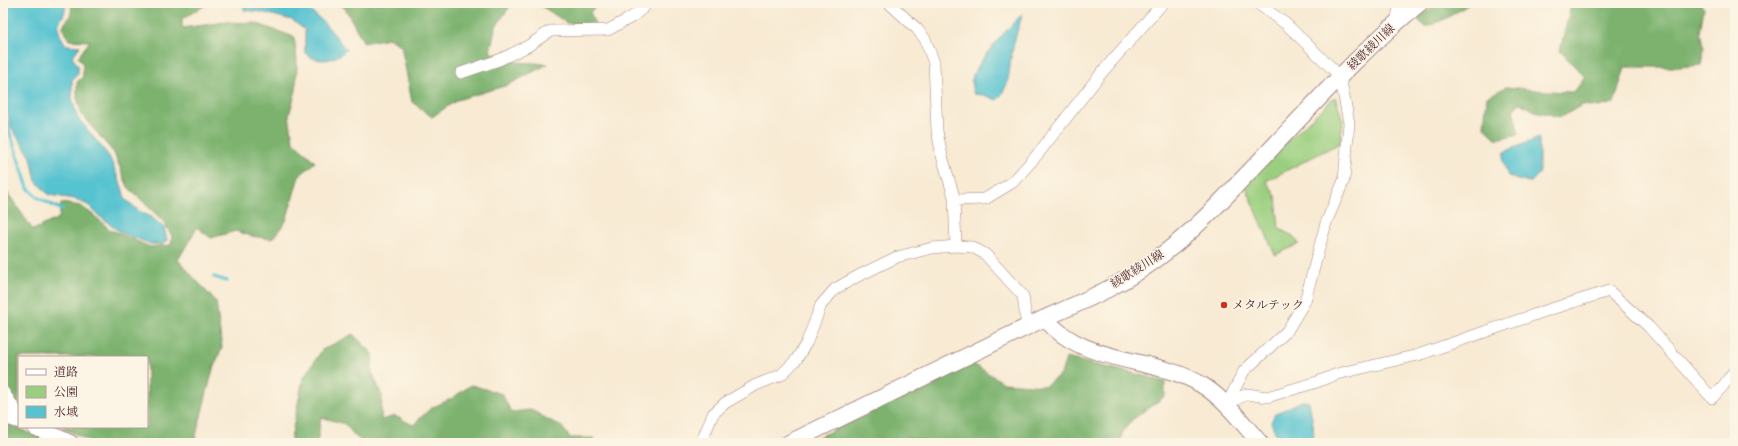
<svg xmlns="http://www.w3.org/2000/svg" width="1738" height="446" viewBox="0 0 1738 446" font-family="'IM FELL French Canon','Noto Serif JP',serif">
<rect width="100%" height="100%" fill="#fcf5e5"/>
<filter id="ink" filterUnits="userSpaceOnUse"><feTurbulence type="fractalNoise" baseFrequency=".025" numOctaves="2"/><feDisplacementMap in="SourceGraphic" scale="8" xChannelSelector="R" yChannelSelector="G"/><feConvolveMatrix kernelMatrix="1 2 1 2 8 2 1 2 1" color-interpolation-filters="sRGB"/></filter>
<filter id="wash" filterUnits="userSpaceOnUse"><feTurbulence type="fractalNoise" baseFrequency=".012" numOctaves="4" result="noise"/><feDisplacementMap in="SourceGraphic" scale="16" xChannelSelector="R" yChannelSelector="G"/><feGaussianBlur stdDeviation="0.9" result="paint"/><feColorMatrix in="noise" values="0 0 0 0 0 0 0 0 0 0 0 0 0 0 0 0 0 1.4 0 .05"/><feComposite in="paint" operator="in"/></filter>
<g filter="url(#wash)">
<rect width="100%" height="100%" fill="#f8ead3"/>
<path fill="#9bcf80" stroke="#727756" d="M1335,97l8,24 -3,22 -74,38 10,15 3,33 14,7 6,8 -24,11 -29,-68 38,-43z"/>
<path fill="#7cb26e" stroke="#63684c" d="M71,3h138l-27,16v9l44,-6 29,1 39,14 3,23 -1,30 -7,25 4,26 22,21 -16,14 -13,45 -14,18 -21,-3 -15,-5 -25,7 -14,-11 -19,33 38,42 6,46 -9,21 -19,74h-102l-30,-16h85v-70h-128v48l-16,-4v-215l30,44 26,-12 2,-15 20,3 15,11 13,12 41,18 21,-2 1,-9 -9,-15 -35,-34 -14,-34 -32,-38 -5,-17v-16l6,-6v-12l-5,-7 12,-16 -21,-1c-12,-18 -3,-13 2,-27 1,-2 0,-7 0,-10z
M335,3h177l-17,25 -5,24 28,10 30,2 -40,21 -51,15 -25,17 -20,-15 -11,-57 -13,-7 -24,5 -19,-35z
M537,3h63l-10,9 5,12 -28,-1z
M1441,3h30l-24,15 -21,9 -10,-9z
M1543,3h156l5,5 -4,24 4,16 -3,17 -22,2h-54l-11,36 -15,4 -17,-2 -21,12 -26,-6 -15,-8 -7,7 6,24 -22,5 -13,-12 3,-30 19,-10 38,4 30,1 11,-15 -25,-26 11,-46z
M353,334l20,20 -1,18 10,24 -1,24 14,-4 18,9 18,-17 20,-9 20,-14 31,9 9,18 20,-2 31,17 8,11h24l5,5h-103l-3,-3 -21,1 -4,2h-104l-8,-6 -11,-13 -24,-7 -4,26h-27l13,-64 19,-29z
M1066,358l79,18 20,6v14l-33,24 -10,13 -1,10h-195l-1,-2 -22,-4 -7,6h-91l57,-26 108,-55 34,21 41,3 16,-12z
M3,422l51,21h-51z"/>
<path fill="#57c3d0" stroke="#50717e" d="M3,3h63c-1,22 -17,16 0,42l14,1 -8,11 6,9v8l-6,6v18l5,19 32,39 13,31 3,12 14,12 14,7 11,10 3,12 -4,4h-12l-31,-12 -22,-17 -10,-10 -13,-6 -26,-4 -13,-14 -5,-24 -20,-30 -8,-34z
M244,3h52c23,10 36,28 50,47 -12,11 -28,14 -41,3v-23l-13,-10 -31,-8 -17,-2z
M1023,13c-4,13 -9,26 -11,40 -4,18 -1,32 -15,47l-13,-5 -10,-1c-3,-7 -3,-14 0,-21 6,-14 37,-48 49,-60z
M1539,138v36l-8,8 -11,-1 -12,-5 -5,-16 1,-8z
M1302,401l7,1 4,22 1,19h-28l-10,-9 -5,-12 4,-8z"/>
<g fill="none" stroke-linecap="round" stroke-linejoin="round">
<path stroke="#57c3d0" stroke-width="3.5" d="M3,112l25,76 9,9 25,13
M214,277l13,4"/>
</g>
</g>
<g filter="url(#ink)">
<g fill="none" stroke-linecap="round" stroke-linejoin="round">
<defs>
<path id="street" d="M889,3l28,26 8,10 9,24 3,68 5,25 12,41 2,49
M1396,22l4,-19
M461,73l38,-13 29,-14 22,-15 58,-1 24,-13 12,-10 2,-4
M954,200l31,-1 28,-17 24,-27 66,-84 60,-68
M3,391l13,19 2,10
M1227,404l20,-10 20,3 50,-15 20,-8 81,-19 133,-46 58,-18 40,36 63,71 11,-12 12,-16
M1227,404l17,-33 43,-40 18,-30 21,-78 18,-43 5,-57 -9,-47 -54,-52 -29,-21
M701,443l12,-29 12,-11 31,-18 25,-10 15,-15 11,-18 14,-37 14,-16 23,-13 39,-19 35,-9 24,-2 16,1 13,7 38,42 4,31"/>
<path id="secondary" d="M1045,318c37,47 110,38 157,67 24,15 40,38 58,58
M3,415l16,5
M35,427l35,16
M789,443l256,-125c42,-18 87,-38 122,-67 31,-24 56,-52 83,-80 55,-57 108,-118 170,-168"/>
</defs>
<use href="#street" stroke="#a1847f" stroke-width="12"/>
<use href="#secondary" stroke="#a1847f" stroke-width="18"/>
<use href="#street" stroke="#fff" stroke-width="11"/>
<use href="#secondary" stroke="#fff" stroke-width="16"/>
</g>
</g>
<circle fill="#c8321e" stroke="#fcf5e5" stroke-width="1.5" cx="1224" cy="305" r="4"/>
<g text-anchor="middle" stroke-width="3.5" stroke-linejoin="round" paint-order="stroke">
<g font-size="12" fill="#4a1f2b" stroke="#fcf5e5">
<text transform="translate(1371 47) rotate(-44)" y="4">綾歌綾川線</text>
<text transform="translate(1137 269) rotate(-32)" y="4">綾歌綾川線</text>
</g>
<g font-size="12" fill="#4a1f2b" stroke="#fcf5e5" text-anchor="start">
<text x="1232" y="309">メタルテック</text>
</g>
</g>
<rect width="1738" height="446" fill="none" stroke="#fcf5e5" stroke-width="16"/>
<rect x="18" y="356" width="130" height="72" fill="#fcf5e5" stroke="#b59f9b"/>
<rect x="26" y="369" width="20" height="6" fill="#ffffff" stroke="#b59f9b"/>
<text x="54" y="376" font-size="12" fill="#4a1f2b">道路</text>
<rect x="26" y="386" width="20" height="12" fill="#9bcf80" stroke="#b59f9b"/>
<text x="54" y="396" font-size="12" fill="#4a1f2b">公園</text>
<rect x="26" y="406" width="20" height="12" fill="#57c3d0" stroke="#b59f9b"/>
<text x="54" y="416" font-size="12" fill="#4a1f2b">水域</text>
</svg>
